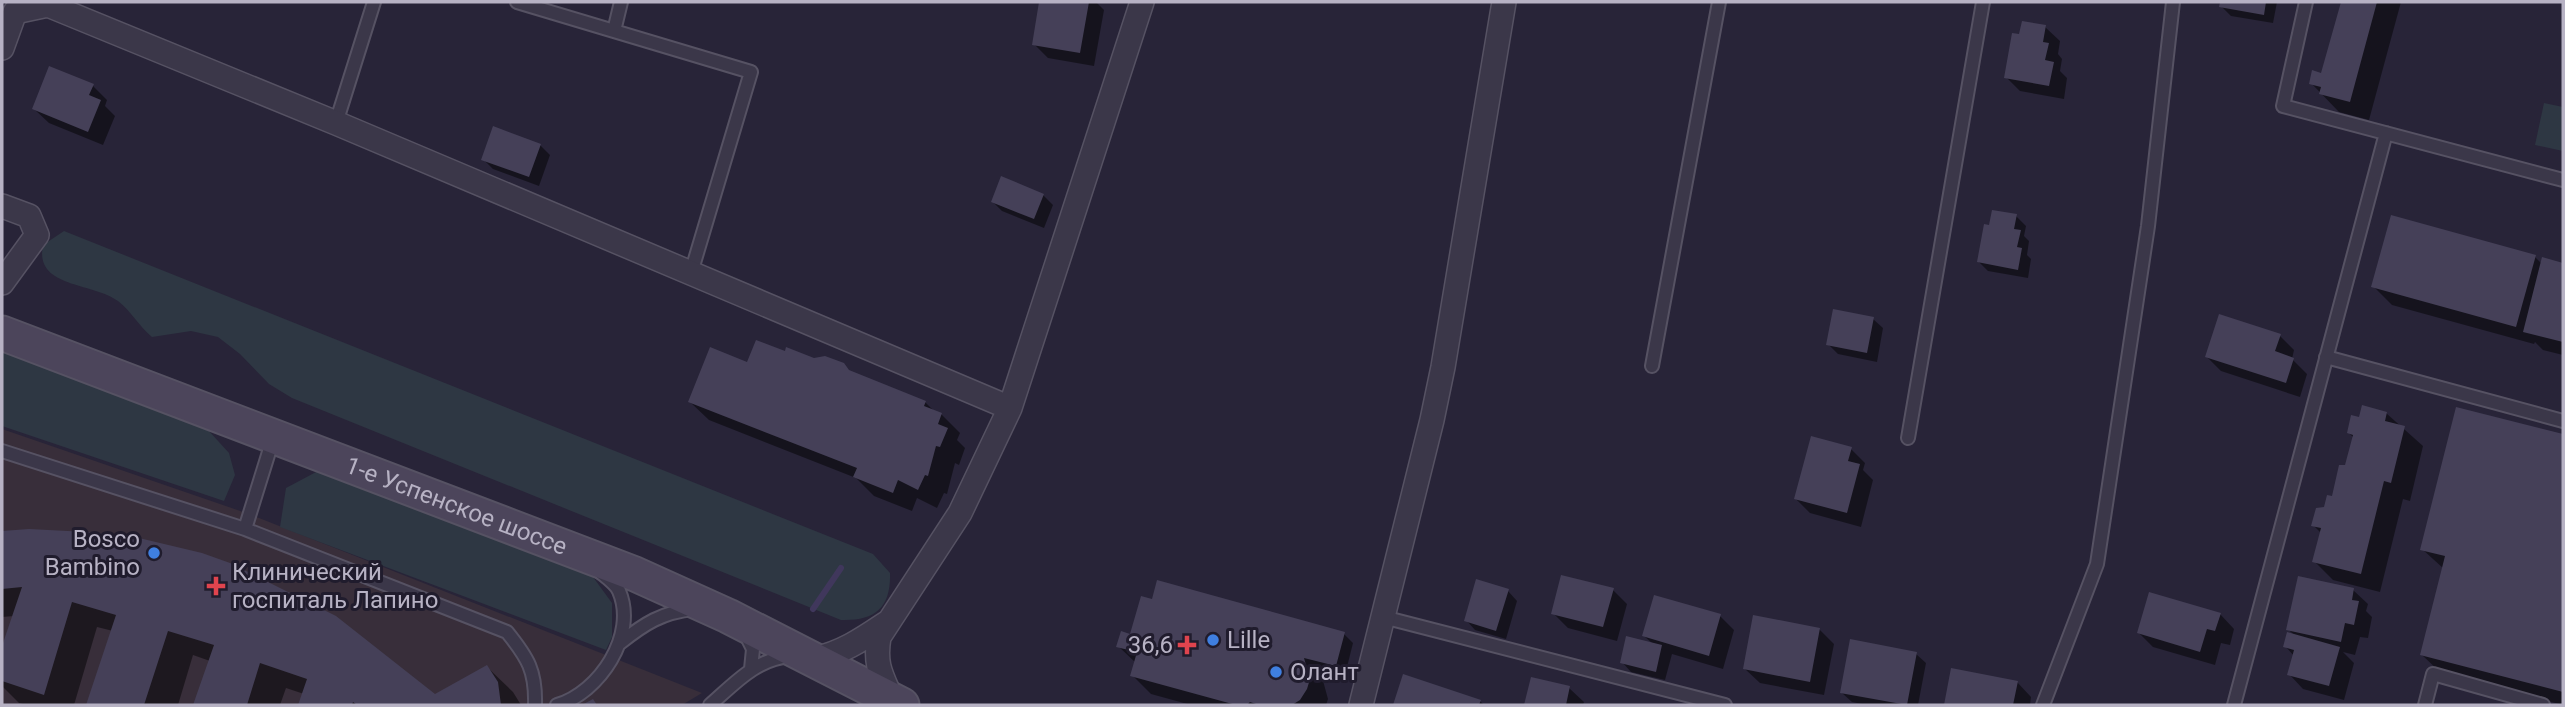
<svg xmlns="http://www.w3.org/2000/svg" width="2565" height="707" viewBox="0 0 2565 707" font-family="Roboto,sans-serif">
<rect width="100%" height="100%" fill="#282438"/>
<path fill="#382e3a" d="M2,429l247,85 453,179 -20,12h-680z"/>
<path fill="#2e3743" d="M2544,103l19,4v44l-28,-6z
M64,231l809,323 17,19c1,35 -15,48 -49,47l-549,-222 -23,-14 -29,-30 -22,-17 -27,-6 -39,6c-13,-11 -21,-26 -34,-36 -26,-19 -84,-13 -75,-56z
M2,350l206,80 21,23 6,22 -11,26 -222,-75z
M318,471l24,6 251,100 19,26v34l-6,13 -326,-123 6,-39z"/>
<path fill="#0007" d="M1041,2h55l8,8 -10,56 -46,-8 -14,-14z
M2222,2h55l-4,21 -42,-7 -10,-10z
M2342,2h59l-32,118 -30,-8 -28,-29 12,-8z
M2045,27l15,14 -2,13 4,5 -2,12 7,7 -3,21 -44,-8 -14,-14 15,-41z
M93,86l14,14 -2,6 10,10 -12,29 -54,-22 -15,-14z
M540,145l10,10 -11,31 -46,-17 -10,-10z
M1043,195l10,10 -9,23 -42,-17 -9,-9z
M2016,216l10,10 -2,10 5,5 -2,14 4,4 -3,19 -40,-7 -9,-9 11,-35z
M2535,257l7,7 2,-5 19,6v90l-20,-5 -8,-8 -1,2 -142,-39 -19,-19z
M1873,319l10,9 -6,34 -39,-8 -10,-10z
M2280,336l14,14 -2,9 15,15 -7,23 -79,-26 -14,-14z
M748,365l104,8 73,29 9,9 7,3 19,19 -3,7 8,8 -6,17 -4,-2 -8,31 -3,-1 -7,15 -20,-10 -5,13 -38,-15 -18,-18 -147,-58 -19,-18z
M2457,409l106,27v269l-122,-32 -19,-18 22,-86 -22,-20z
M2386,413l37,33 -13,55 -7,-2 -23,93 -47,-12 -19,-19 7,-28 -8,-8 21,-27 13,-32 7,-28 -5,-5 11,-13z
M1851,449l14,14 -2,7 10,10 -12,47 -51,-14 -14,-14z
M29,531l406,165 52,-29 26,25 8,13h-221l4,-11 -18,-6 -6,17h-85l15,-44 -17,-6 -15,50h-90l25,-74 -16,-4 -23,78h-47l-8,-2 -17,-17v-34l12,-36 -12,1v-85z
M1613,590l14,14 -10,37 -49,-13 -15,-15z
M2353,590l15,14 -2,7 6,6 -4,21 -8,-1 -5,18 -12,-3 11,11 -10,37 -41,-11 -14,-15 5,-18 -9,-10 11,-9 -8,-8z
M1508,591l9,10 -11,38 -31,-9 -9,-10z
M2220,614l14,15 -4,16 -9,-2 -6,22 -62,-18 -14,-14z
M1720,616l14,14 -11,39 -51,-15 -7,26 -34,-8 -9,-10 31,-18 -9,-8z
M1819,629l15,15 -10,51 -64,-12 -15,-14z
M1344,634l9,9 -8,32 -21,-6 -2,8 6,22 -2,6h-135l-40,-11 -19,-19 4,-12 -18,-17 13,-10z
M1916,654l10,9 -8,42h-51l-15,-3 -10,-9z
M1952,670l65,12 14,15 -1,8h-84z
M1404,676l76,25 4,4h-89z
M1533,679l36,9 15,14 -1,3h-57z"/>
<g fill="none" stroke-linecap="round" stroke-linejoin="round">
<path stroke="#40375c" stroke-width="6" d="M813,609l28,-41"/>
</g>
<path fill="#454058" d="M1039,2h50l-9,51 -48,-8z
M2220,2h46l-2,13 -45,-8z
M2341,2h36l-27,100 -31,-8 2,-7 -12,-3 3,-14 9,3z
M2022,21l24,4 -3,17 6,1 -4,17 9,2 -5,24 -45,-8 8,-45 7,1z
M49,66l45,18 -5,11 12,5 -13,32 -56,-23z
M493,126l48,18 -12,33 -48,-17z
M1001,176l43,18 -10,25 -43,-17z
M1992,210l25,4 -3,15 7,1 -4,17 5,1 -4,22 -41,-8 7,-38 5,1z
M2391,215l145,40 -20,72 -145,-40z
M2542,257l21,6v79l-40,-10z
M1833,309l41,8 -7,36 -41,-8z
M2219,314l62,20 -6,17 19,7 -8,25 -81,-26z
M756,340l29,11 1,-4 28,11 11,-2 19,7 5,7 77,31 -2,5 18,7 -4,11 10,4 -8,19 -4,-1 -8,30 -3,-1 -7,15 -20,-10 -5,13 -40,-16 4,-9 -169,-66 22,-55 37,15z
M2362,405l25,7 -2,9 20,5 -14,57 -7,-2 -23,93 -49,-12 9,-34 -10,-2 5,-18 8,-1 3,-12 5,1 7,-31h6l8,-30 -6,-2 4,-18 8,2z
M2456,407l107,27v258l-143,-37 25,-99 -25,-6z
M1811,436l41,11 -4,14 12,3 -13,49 -53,-14z
M29,529l58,3 52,6 63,15 28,10 106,53 99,78 52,-29 11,17 3,23h-144l-4,-3 -1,3h-54l9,-26 -47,-16 -13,42h-54l21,-60 -46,-14 -24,74h-58l30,-90 -44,-13 -28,93 -42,-14v-35l20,-59 -20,2v-58z
M1561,575l53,13 -11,39 -52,-13z
M2298,576l56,12 -2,12 7,1 -5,24 -9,-2 -4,19 -55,-12z
M1476,579l33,10 -13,42 -32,-10z
M1157,580l188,52 -9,34 -32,-8 6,21 -3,10 -7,11 -8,5h-33l-9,-3 -3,3h-11l-106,-29 7,-24 -21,-5 5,-16 9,3 11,-38 11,3z
M2149,592l72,21 -6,18 -8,-2 -7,23 -63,-19z
M1654,595l67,19 -12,42 -67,-20z
M1753,615l67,13 -10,54 -67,-13z
M2287,632l53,15 -11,39 -42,-11 7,-25 -11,-3z
M1626,636l36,9 -6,27 -36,-9z
M1850,639l67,13 -10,53 -67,-12z
M1951,668l67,13 -5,24h-69z
M1403,674l78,26 -2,5h-86z
M1531,677l39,9 -4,19h-42z
M593,699l4,6h-15z"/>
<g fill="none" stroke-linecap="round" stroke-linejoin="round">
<defs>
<path id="lane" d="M517,2l234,70 -60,201
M2306,2l-23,104 280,74
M614,31l7,-29
M336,123l38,-121
M2326,357l237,64
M1652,366l67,-364
M1908,438l75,-436
M2,451l243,78 262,103c21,26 29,39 28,73
M245,529l28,-90
M1383,617l342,88
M745,633l8,16 -2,20
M620,643c24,-19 42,-31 74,-34
M557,705c42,-12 81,-70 62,-114 -3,-7 -13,-14 -19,-19
M710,705c24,-21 47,-47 81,-49
M2043,705l54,-141 51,-338 25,-224
M2234,705l152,-572
M2425,705l8,-31 110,31"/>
<path id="street" d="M2,48l13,-36 33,-7 288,118 674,285
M2,206l27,10 8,19 -35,48
M814,659c29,-6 50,-21 74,-37
M893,702c-11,-26 -19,-36 -14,-65l81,-124 50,-105 132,-406
M1361,705l71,-285 11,-53 61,-365"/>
<g id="secondary">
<path id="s1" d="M2,333l633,241 93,42 174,89"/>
</g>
</defs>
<use href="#lane" stroke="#565263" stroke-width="16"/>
<use href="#street" stroke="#565263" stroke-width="26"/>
<use href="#secondary" stroke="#565263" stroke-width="37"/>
<use href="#lane" stroke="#3b3749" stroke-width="12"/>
<use href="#street" stroke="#3b3749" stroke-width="23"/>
<use href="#secondary" stroke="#4c455b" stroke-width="33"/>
</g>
<g fill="#3f7fe0" stroke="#201c2d" stroke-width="2.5">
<circle cx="154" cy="553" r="7"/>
<circle cx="1213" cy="640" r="7"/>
<circle cx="1276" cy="672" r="7"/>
</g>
<g fill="#e0444e" stroke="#201c2d" stroke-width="2.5">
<path d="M212.5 575.5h7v7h7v7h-7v7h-7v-7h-7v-7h7z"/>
<path d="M1183.5 634.5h7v7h7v7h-7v7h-7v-7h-7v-7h7z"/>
</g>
<g text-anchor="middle" stroke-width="6" stroke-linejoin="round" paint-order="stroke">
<g font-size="24" fill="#b7b2c4" stroke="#201c2d">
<text dy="8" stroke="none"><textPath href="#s1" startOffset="486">1-е Успенское шоссе</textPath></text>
</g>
<g font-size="24" fill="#b7b2c4" stroke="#201c2d" text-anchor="start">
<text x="140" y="547" text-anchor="end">Bosco<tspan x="140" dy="28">Bambino</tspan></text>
<text x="232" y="580">Клинический<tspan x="232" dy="28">госпиталь Лапино</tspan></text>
<text x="1227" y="648">Lille</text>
<text x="1173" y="653" text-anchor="end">36,6</text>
<text x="1290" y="680">Олант</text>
</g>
</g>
<rect width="2565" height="707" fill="none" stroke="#b7b2c4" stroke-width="7"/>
</svg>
